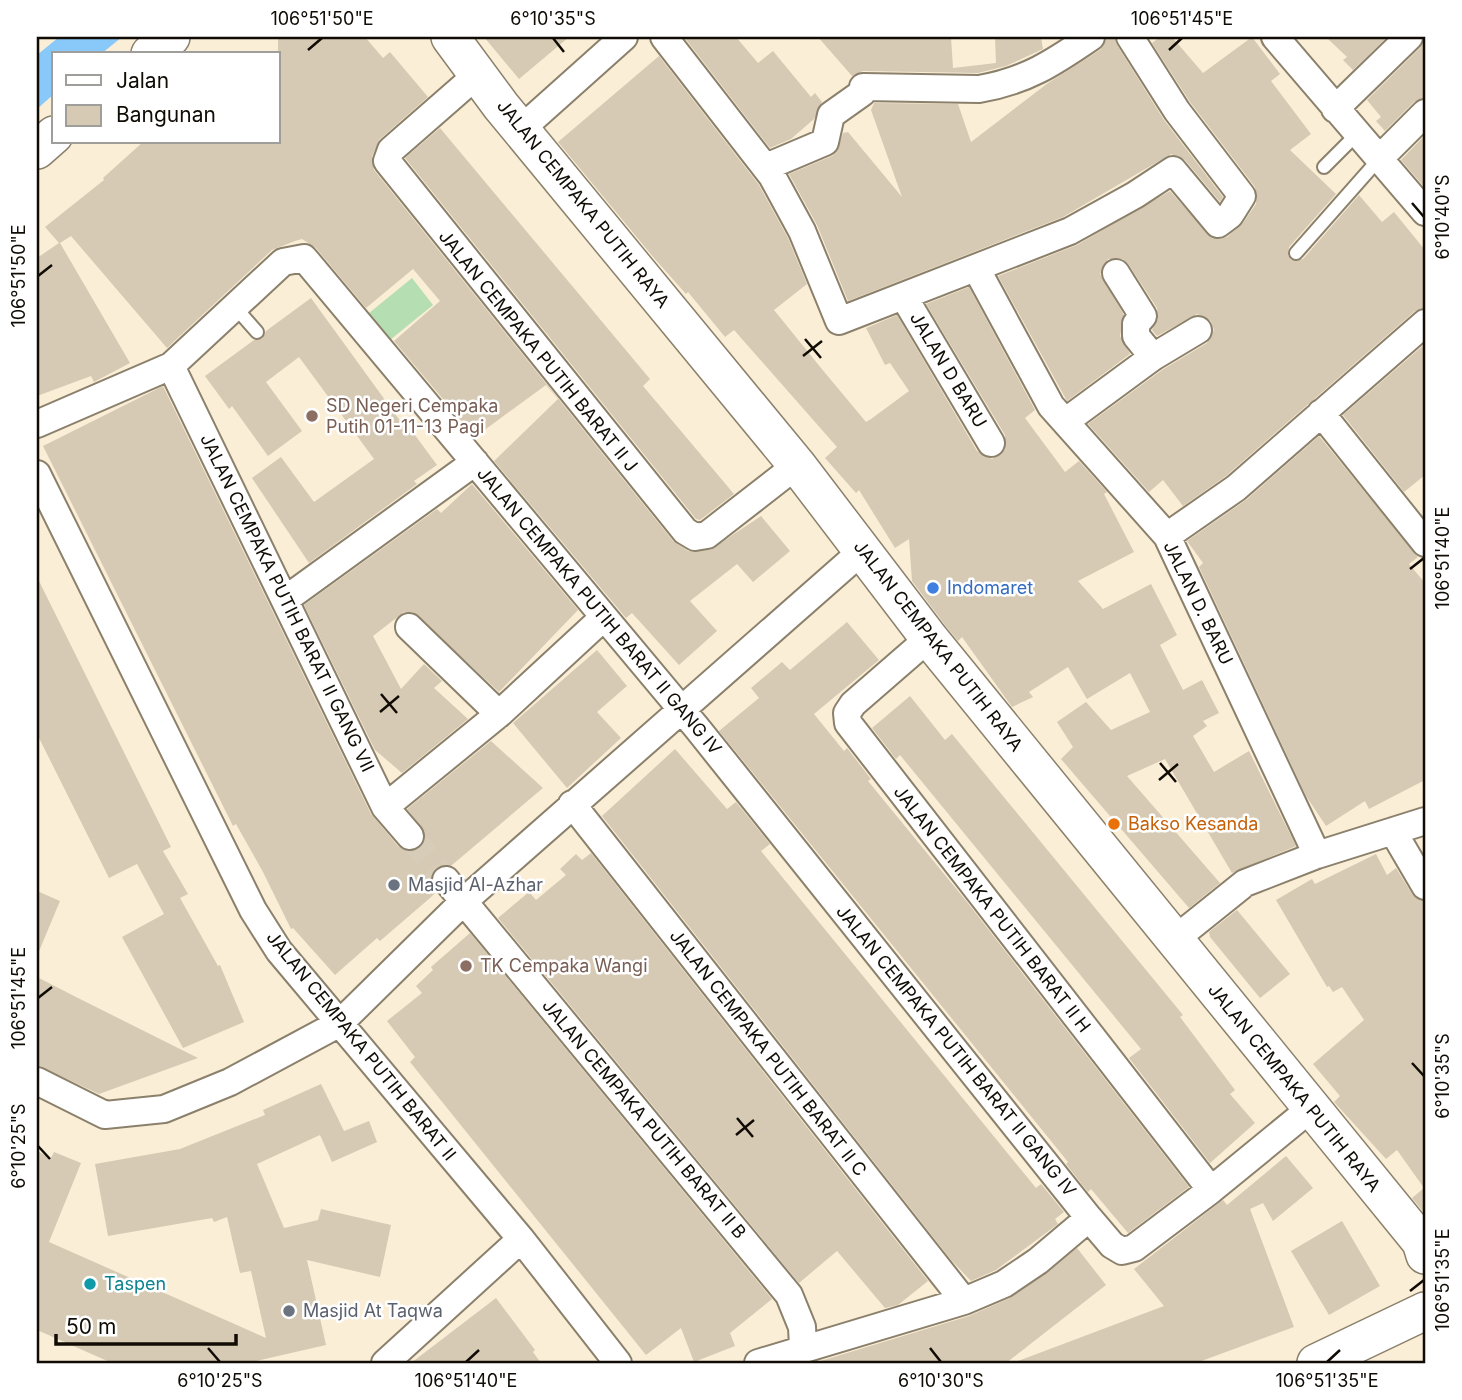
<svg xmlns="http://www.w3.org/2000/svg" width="1462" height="1400" viewBox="0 0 1462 1400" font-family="Inter,sans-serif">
<rect width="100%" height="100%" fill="#faeed7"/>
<path fill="#b5deb2" d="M412,278l21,27 -48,39 -22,-26z"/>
<path fill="#88c9f9" d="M59,37h63l-21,17h-47v40l-17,15v-54z"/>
<path fill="#d6cab4" d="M278,37h87l18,21 7,-6 38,45 -48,42 -8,17 2,14 299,371 15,10 22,-1 51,-34 29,35 -37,31 -16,-18 -47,37 27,30 -38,34 -47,-52 -6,5 -132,-157 64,-62 -12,-14 -71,52 -81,-96 46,-40 -27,-32 -47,39 -50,-60 -14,-9 -7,2 -23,9 -105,98 -96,-112 -11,7 70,120 -36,19 -3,-6 -54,20v-138l22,-15 -14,-16 59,-47 -1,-2 40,-36h135z
M484,37h85l-50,42z
M684,37h52l22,26 15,-12 38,46 4,-4 7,9 -8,17 -23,20 -21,9z
M818,37h133l2,31 43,-5 -1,-26h46l2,12 -37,17 -28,7 -115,-2 -11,5z
M1107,37h7l3,8 47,75 59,77 -3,5 -35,-42 -14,-6 -108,63 -215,84 -31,-76 -28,-51 43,-18 5,-4 6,-19 5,-1 54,65 -31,-87 3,-7 84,1 13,38 77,-59 52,-33z
M1160,37h12l31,36 49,-36 28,37 -9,7 40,53 -21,16 46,44 -47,53 -1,8 3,5 12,-1 56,-64 23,27 12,-10 31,38v58l-10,3 -189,165 -43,30 -20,-26 -14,12 -61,-68 74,-54 45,-27 7,-13 -3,-9 -14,-7 -40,22 -5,-6 6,-12 -1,-10 -28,-43 -6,-6h-15l-8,15 24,41 -4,21 10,18 -63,47 -69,-125 79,-31 93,-54 42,47 15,-1 16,-14 13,-19 -1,-17 -65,-85 -38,-59z
M1326,37h61l-34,33 -10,-10 4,-3z
M1425,37v61l-11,4 -29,29 -9,-10 5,-4 -14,-17 53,-52z
M659,56l100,129 29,53 19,46 -33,26 47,58 45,54 5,-3 38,-28 -19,-28 -5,2 -19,-37 31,-13 80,136 15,8 13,-9v-15l-79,-131 43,-17 66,123 -10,8 40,54 14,-11 28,31 -3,2 30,58 -56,29 25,28 48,-25 26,51 -17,10 23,45 19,-10 17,33 -16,8 4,5 -14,10 21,36 35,-21 47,95 -64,27 -67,-114 -38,17 93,107 -31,25 -128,-149 12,-12 -16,-25 29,-20 25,28 39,-18 -20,-39 -43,26 -19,-32 -39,25 4,5 -21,10 -50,-70 -4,4 -13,-16 -33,-44 -3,-42 -14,9 -36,-58 -3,3 -31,-35 12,-11 -103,-117 -9,7 -37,-45 -2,2 -32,-36 -96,-116z
M440,128l210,251 -7,7 91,108 -34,26 -4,-1 -291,-361z
M1425,135v53l-24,-28z
M311,298l98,135 3,-2 25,34 -23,16 3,3 -108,79 -57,-85 29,-21 33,45 60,-43 -75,-102 -33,25 36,49 -34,25 -36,-50 -3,3 -24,-33 49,-36 8,-1 4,-8z
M1425,344v131l-21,17 -61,-77z
M163,386l208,428 27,32 14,6 9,-5 4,-15 -18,-23 84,-68 52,47 -91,77 -16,3 -6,14 6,10 -6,6 -50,43 -3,-3 -42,37 -42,-47 -2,1 -28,-57 -27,-48 -3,2 -190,-380z
M1319,436l99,121 -9,7 16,19v197l-56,29 -4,-8 -39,25 -20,-30 -107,-229 4,-4 -16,-22 59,-41z
M472,484l106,126 -79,82 -86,-80h-9l-31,24 28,53 23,-25 18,17 -8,7 34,31 -66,54 -27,-23 -71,-145 133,-96 4,4z
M37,577l134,270 -8,4 25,43 -8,4 38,68 2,-1 24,57 -61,26 -61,-111 42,-23 -27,-50 -28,14 -72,-144z
M847,622l32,38 -65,54 30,37 3,-3 24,31 -3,2 99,121 222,285 -61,46 -37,-44 -3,3 -22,-28 2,-2 -349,-431 40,-33 -8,-10 31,-26 8,8z
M597,650l30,36 -30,26 24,26 -54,50 -54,-65z
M910,696l35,44 7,-6 231,281 -3,2 55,73 -5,4 25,29 -45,40 -81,-105 12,-9 -241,-294 -4,4 -24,-31z
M675,749l52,60 9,-7 34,42 -9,7 275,337 5,-4 23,28 -9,7 3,5 -62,46 -25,11 -19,-20 -350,-445z
M591,853l337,428 -30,24 -13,3 -48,-57 -38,32 -301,-365 31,-26 7,8 30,-25 -6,-6 16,-15 6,6z
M1376,854l11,21 9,-7 16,26 13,8v312l-13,-16 12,-10 -27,-38 -11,9 -52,-57 6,-6 -27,-32 51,-44 -22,-33 -9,5 -4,-6 -2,1 -51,-87 36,-21 3,5z
M37,891l23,10 -23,55z
M1237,910l53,64 -30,24 -50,-61 -1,-5z
M470,933l302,366 -42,34 5,13 -41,16 -13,-34 -35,27 -236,-293 5,-5 -28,-36 35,-28 -6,-7 17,-16 -2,-3z
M37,977l39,20 122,61 -99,36 -62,-29z
M321,1084l23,47 25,-10 8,21 -45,20 -12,-27 -63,29 27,64 34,-8 3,-11 70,16 -11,52 -73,-17 19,85 -78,18h-136l-75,-33v-179l14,7 3,-6 27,11 -32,79 217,96 -15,-67 -11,2 -13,-56 -13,5 -2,-4 -104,18 -13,-72 85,-15 85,-34 -2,-5z
M1286,1156l27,32 -40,33 -10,-18 -13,6 44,118 -98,36h-183l151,-57 -30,-37 89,-69 4,5z
M1342,1221l38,65 -51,29 -38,-64z
M1077,1248l29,37 -100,78h-192l155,-47 41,-18z
M496,1298l39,52 -2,2 8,11h-130z"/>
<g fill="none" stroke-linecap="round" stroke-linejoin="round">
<path stroke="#d7ccb8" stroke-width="26" stroke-dasharray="26 13" stroke-linecap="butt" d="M410,836l36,44"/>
<defs>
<path id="lane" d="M1324,167l33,-33
M1296,253l83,-94
M235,307l22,25"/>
<path id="street" d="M664,37l108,139 30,55 37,90 231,-90 65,-36 38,-25 45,54 12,-9 12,-19 -65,-85 -47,-74
M1275,37l150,175
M478,74l-87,76 -4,11 298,370 10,6 12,-2 90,-70
M1335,109l74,-72
M520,130l104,-93
M1379,159l46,-46
M766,167l59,-25 6,-27 31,-22 1,-6 116,2c47,-8 74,-26 112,-52
M976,268l75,138 116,130 150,319
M1116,273l27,43 -7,8v12l17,21
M904,297l87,146
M171,366l214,441 25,29
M1321,413l104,130
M1066,421l87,-64 45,-27
M37,424l134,-58 112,-104 21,-4 393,470 392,490
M37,474l216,436 26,41 242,288 97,124
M1167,536l69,-48 189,-165
M286,599l189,-137
M409,627l90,87
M929,638l-76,66 -6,9 1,10 363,467
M572,804l392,497
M385,807l114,-93 105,-97
M1394,833l31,53
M446,880l343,415 13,32 1,20
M1174,940l71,-57 72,-28 108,-34
M37,1081l68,34 59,-6 66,-27 110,-59 124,-122 398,-350
M385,1363l136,-124
M758,1363l206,-62 40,-17 34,-23 51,-43 23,27 10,6 12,-3 77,-58 99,-81"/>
<path id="secondary" d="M450,37l51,69 296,359 132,173 492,604 4,13
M150,54l21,-17
M37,150l17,-15
M1316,1363l109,-52"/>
</defs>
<use href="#lane" stroke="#8b806b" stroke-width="16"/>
<use href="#street" stroke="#8b806b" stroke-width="30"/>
<use href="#secondary" stroke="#8b806b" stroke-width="40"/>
<use href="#lane" stroke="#fff" stroke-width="12"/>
<use href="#street" stroke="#fff" stroke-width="26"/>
<use href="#secondary" stroke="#fff" stroke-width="37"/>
</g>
<path fill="none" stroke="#100c05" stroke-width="2.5" d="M553,38l11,14M308,50l14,-12M1169,50l13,-12M1412,203l12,14M38,276l14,-11M805,339l16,19M803,356l19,-15M1410,569l14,-11M381,694l16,19M380,712l19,-16M1160,763l16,19M1159,780l19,-16M38,998l14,-11M1412,1063l12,13M737,1118l16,19M736,1135l18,-15M38,1146l12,13M1410,1291l14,-11M208,1348l12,14M930,1348l11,14M466,1362l13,-12M1327,1362l13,-12"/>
<g fill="#8d6e63" stroke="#fff" stroke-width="2.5">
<circle cx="312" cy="416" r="7"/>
<circle cx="466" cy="966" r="7"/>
</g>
<circle fill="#3f7fe0" stroke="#fff" stroke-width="2.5" cx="933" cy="588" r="7"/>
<circle fill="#e8710a" stroke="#fff" stroke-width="2.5" cx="1114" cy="824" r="7"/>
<g fill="#6b7280" stroke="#fff" stroke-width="2.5">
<circle cx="394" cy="885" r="7"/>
<circle cx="289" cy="1311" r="7"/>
</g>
<circle fill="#0f9aa8" stroke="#fff" stroke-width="2.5" cx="90" cy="1284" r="7"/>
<g text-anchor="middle" stroke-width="5" stroke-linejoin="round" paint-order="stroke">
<g font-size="18" fill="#100c05" stroke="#fff">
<text transform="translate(583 204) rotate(51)" y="6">JALAN CEMPAKA PUTIH RAYA</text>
<text transform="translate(538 351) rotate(51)" y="6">JALAN CEMPAKA PUTIH BARAT II J</text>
<text transform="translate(948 370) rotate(59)" y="6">JALAN D BARU</text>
<text transform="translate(287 603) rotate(64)" y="6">JALAN CEMPAKA PUTIH BARAT II GANG VII</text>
<text transform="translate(1198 603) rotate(64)" y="6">JALAN D. BARU</text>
<text transform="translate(599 611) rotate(50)" y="6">JALAN CEMPAKA PUTIH BARAT II GANG IV</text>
<text transform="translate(938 646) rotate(52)" y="6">JALAN CEMPAKA PUTIH RAYA</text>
<text transform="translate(992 909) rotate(52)" y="6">JALAN CEMPAKA PUTIH BARAT II H</text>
<text transform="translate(361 1046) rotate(51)" y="6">JALAN CEMPAKA PUTIH BARAT II</text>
<text transform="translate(956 1051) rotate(51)" y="6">JALAN CEMPAKA PUTIH BARAT II GANG IV</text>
<text transform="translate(768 1053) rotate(52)" y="6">JALAN CEMPAKA PUTIH BARAT II C</text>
<text transform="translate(1294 1088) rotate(51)" y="6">JALAN CEMPAKA PUTIH RAYA</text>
<text transform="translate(644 1119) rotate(50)" y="6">JALAN CEMPAKA PUTIH BARAT II B</text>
</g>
<g font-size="18" fill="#785e54" stroke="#fff" text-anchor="start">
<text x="326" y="412">SD Negeri Cempaka<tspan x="326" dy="21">Putih 01-11-13 Pagi</tspan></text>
<text x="480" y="972">TK Cempaka Wangi</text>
</g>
<g font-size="18" fill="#366cbe" stroke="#fff" text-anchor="start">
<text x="947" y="594">Indomaret</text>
</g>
<g font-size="18" fill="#c56008" stroke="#fff" text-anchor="start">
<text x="1128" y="830">Bakso Kesanda</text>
</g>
<g font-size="18" fill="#5b616d" stroke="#fff" text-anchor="start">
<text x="408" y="891">Masjid Al-Azhar</text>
<text x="303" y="1317">Masjid At Taqwa</text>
</g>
<g font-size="18" fill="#0d838f" stroke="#fff" text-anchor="start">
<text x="104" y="1290">Taspen</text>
</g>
</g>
<rect width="1462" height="1400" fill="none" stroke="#ffffff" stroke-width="77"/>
<rect x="52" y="52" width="228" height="91" fill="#ffffff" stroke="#9f9e9b" stroke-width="2"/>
<rect x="66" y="75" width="35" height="10" fill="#ffffff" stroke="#9f9e9b" stroke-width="2"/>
<text x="116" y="88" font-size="21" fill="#100c05">Jalan</text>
<rect x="66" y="105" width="35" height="21" fill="#d6cab4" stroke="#9f9e9b" stroke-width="2"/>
<text x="116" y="122" font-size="21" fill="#100c05">Bangunan</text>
<path d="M56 1334v10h180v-10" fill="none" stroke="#100c05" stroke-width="3.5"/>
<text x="66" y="1334" font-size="21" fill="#100c05" stroke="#ffffff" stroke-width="5" paint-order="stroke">50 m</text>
<rect x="38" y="38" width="1386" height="1324" fill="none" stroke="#100c05" stroke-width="2.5"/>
<g font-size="18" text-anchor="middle" fill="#100c05">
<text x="322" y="25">106°51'50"E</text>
<text x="553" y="25">6°10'35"S</text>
<text x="1182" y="25">106°51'45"E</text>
<text transform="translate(1443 217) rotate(-90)" y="6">6°10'40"S</text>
<text transform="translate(19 276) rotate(-90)" y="6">106°51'50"E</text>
<text transform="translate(1443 558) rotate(-90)" y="6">106°51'40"E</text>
<text transform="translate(19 998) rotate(-90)" y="6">106°51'45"E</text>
<text transform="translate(1443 1076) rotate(-90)" y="6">6°10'35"S</text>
<text transform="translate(19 1146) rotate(-90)" y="6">6°10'25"S</text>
<text transform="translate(1443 1280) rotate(-90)" y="6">106°51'35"E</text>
<text x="220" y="1387">6°10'25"S</text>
<text x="466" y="1387">106°51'40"E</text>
<text x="941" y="1387">6°10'30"S</text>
<text x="1327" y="1387">106°51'35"E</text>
</g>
</svg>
